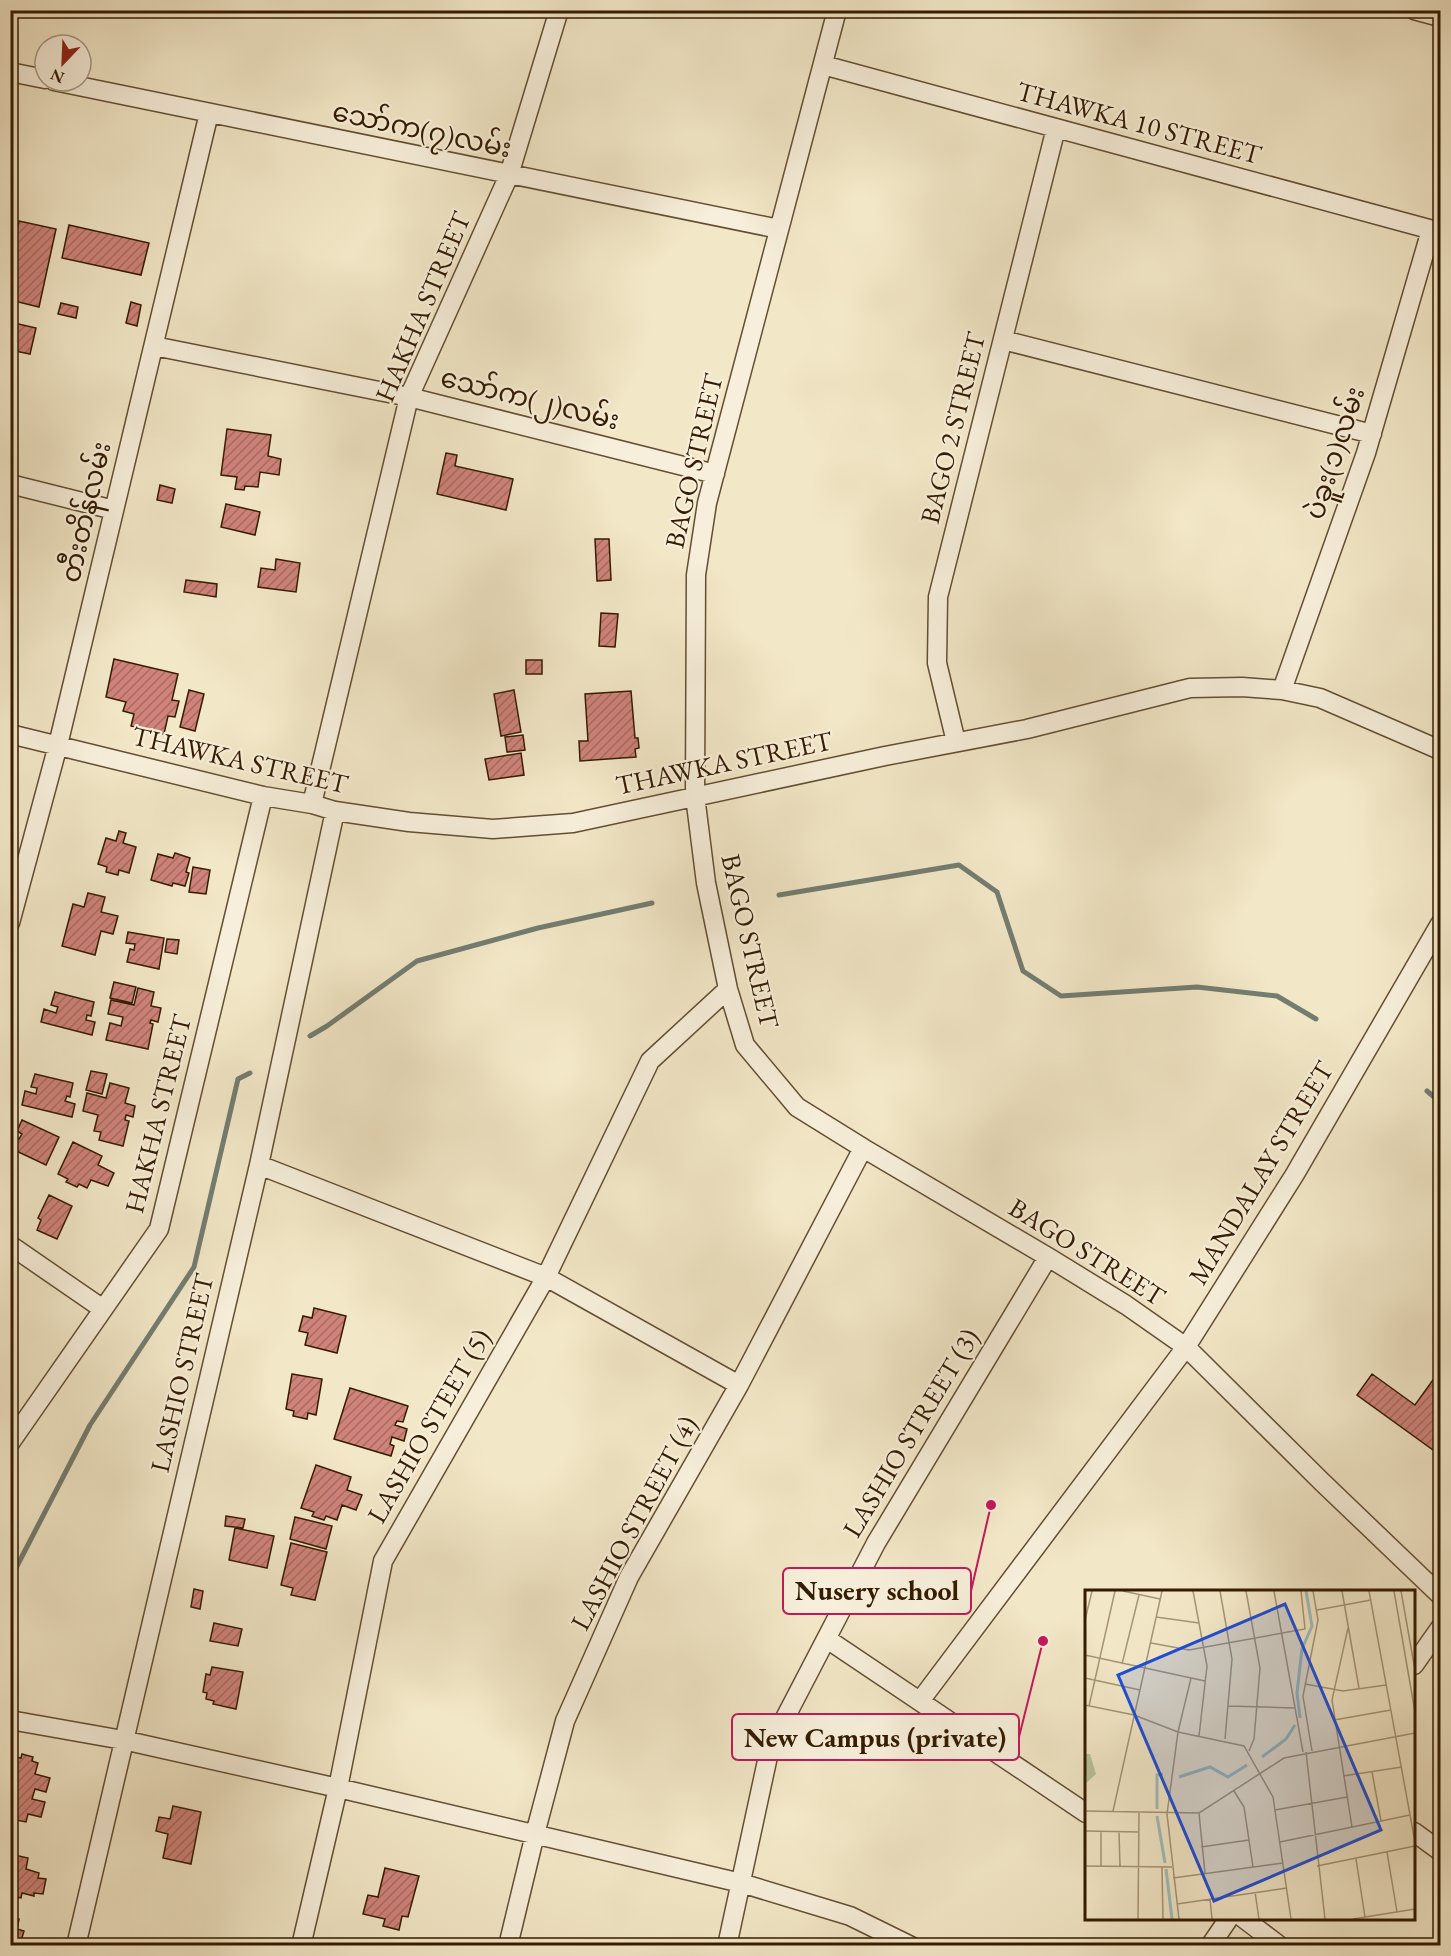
<svg xmlns="http://www.w3.org/2000/svg" width="1451" height="1956" viewBox="0 0 1451 1956" font-family="'EB Garamond','Noto Sans Myanmar',serif">
<defs>
<pattern id="building-hatch" width="6" height="6" patternUnits="userSpaceOnUse" patternTransform="scale(1.5)"><rect width="6" height="6" fill="#cf837b"/><path d="M-1 1l2-2M0 6l6-6M5 7l2-2" fill="none" stroke="#a96a62"/></pattern>
</defs>
<rect width="100%" height="100%" fill="#f2e7c7"/>
<filter id="stains"><feTurbulence type="fractalNoise" baseFrequency=".00333" numOctaves="4"/><feColorMatrix values="0 0 0 0 .2 0 0 0 0 .09 0 0 0 0 .02 0 0 0 .5 -.17"/></filter>
<radialGradient id="worn" r=".72"><stop offset=".6" stop-color="#630" stop-opacity="0"/><stop offset="1" stop-color="#630" stop-opacity=".3"/></radialGradient>
<g fill="none" stroke-linecap="round" stroke-linejoin="round">
<path stroke="#737d71" stroke-width="5" d="M779,895l180,-30 38,27 26,79 38,25 136,-9 80,9 39,23
M310,1036l17,-10 90,-65 121,-33 114,-25
M1427,1091l13,11
M10,1574l6,-6 74,-143 104,-158 44,-188 12,-6"/>
</g>
<path fill="url(#building-hatch)" stroke="#351b00" stroke-width="1.5" d="M10,156l7,2 -7,29z
M19,221l37,8 -17,78 -29,-7v-41z
M69,225l80,18 -8,32 -79,-17z
M131,302l10,3 -4,21 -11,-3z
M61,303l17,4 -2,11 -18,-4z
M10,322l26,6 -6,26 -20,-4z
M227,429l44,6 -3,21 13,3 -2,16 -19,-3 -2,15 -13,-1 -1,4 -9,-1 2,-12 -16,-2z
M446,453l11,2 -2,11 58,13 -7,31 -69,-16z
M160,485l15,4 -3,14 -15,-3z
M226,504l34,8 -5,23 -34,-8z
M595,539h14l2,41 -14,1z
M276,559l24,4 -4,29 -38,-5 3,-19 14,2z
M186,580l31,4 -1,13 -32,-5z
M601,613l17,1 -3,33 -16,-1z
M114,659l64,15 -6,26 7,1 -4,16 -7,-1 -4,18 -33,-8 3,-12 -11,-3 3,-9 -20,-5z
M526,660h16v14h-16z
M189,690l15,4 -9,37 -15,-4z
M514,690l7,42 -20,4 -7,-42z
M631,691l4,47h3l1,10 -4,1 1,8 -56,4 -1,-20h9l-3,-47z
M523,735l2,15 -18,2 -2,-15z
M521,753l3,22 -35,5 -4,-21z
M119,831l7,2 -3,10 13,4 -7,26 -10,-3 -1,5 -12,-3 1,-5 -9,-3 8,-26 10,3z
M175,853l15,5 -4,14 3,1 -4,13 -12,-3 -1,3 -21,-6 7,-26 15,4z
M193,867l17,3 -4,24 -17,-2z
M88,893l17,4 -4,15 17,4 -5,18 -12,-3 -6,24 -33,-9 11,-42 11,3z
M128,932l36,6 -5,31 -32,-7 3,-13 4,1 1,-6 -9,-1z
M167,939l12,1 -2,14 -12,-2z
M114,982l22,5 -4,16 -22,-5z
M138,988l16,4 -3,14 10,2 -3,14 -7,-2 -1,3 3,1 -5,25 -42,-9 4,-17 11,3 2,-9 -15,-3 3,-14 23,5z
M55,992l39,10 -3,14 -4,-1 -1,5 9,2 -3,13 -51,-13 3,-13 12,4 2,-6 -7,-2z
M91,1071l16,3 -5,20 -16,-4z
M35,1074l38,9 -3,14 -3,-1 -2,5 10,3 -3,13 -50,-12 3,-14 11,3 1,-6 -6,-1z
M110,1083l19,5 -4,15 10,3 -2,11 -7,-2 -1,5 4,1 -6,25 -24,-6 2,-8 -7,-1 4,-16 -15,-4 4,-18 19,5z
M22,1120l37,17 -13,28 -36,-17 2,-13 7,4 3,-5 -5,-3z
M73,1142l29,14 -4,9 16,8 -6,13 -17,-6 -4,8 -8,-4 -2,3 -11,-5 2,-3 -10,-5z
M49,1195l23,11 -15,33 -20,-9 4,-10 -3,-2z
M314,1308l32,8 -9,37 -32,-8 3,-12 -9,-2 4,-15 9,2z
M1440,1370v85l-83,-60 15,-21 43,31z
M292,1374l30,5 -6,36 -8,-2 -1,6 -14,-3 1,-5 -8,-2z
M350,1388l58,18 -5,16 -6,-1 -2,4 12,4 -3,12 -12,-4 -2,7 4,2 -3,10 -57,-17z
M316,1465l35,12 -4,13 15,5 -6,15 -14,-5 -5,15 -11,-4 -2,4 -12,-4 2,-4 -13,-4z
M226,1516l19,3 -2,9 -18,-2z
M295,1517l37,9 -6,23 -36,-10z
M235,1528l39,8 -7,32 -38,-8z
M291,1543l36,9 -12,48 -24,-5 2,-7 -12,-3z
M194,1589l9,2 -3,18 -9,-2z
M214,1623l28,6 -4,17 -28,-5z
M212,1667l31,5 -7,37 -23,-5 1,-3 -8,-2 1,-6 -4,-1 3,-18 4,1z
M22,1754l11,3 -1,4 6,2 -3,11 15,4 -4,14 -11,-3 -3,10 13,3 -4,15 -13,-3 -2,8 -16,-3 2,-9 -2,-1v-51l1,-2 10,2z
M173,1806l28,6 -10,52 -28,-6 5,-24 -12,-3 3,-14 11,2z
M10,1854l18,4 -2,11 13,4 -1,5 8,1 -3,15 -9,-1v3l-12,-3 -1,5 -11,-2z
M385,1868l34,8 -11,41 -6,-1 -3,14 -16,-4 2,-7 -22,-5 5,-19 10,2z
M10,1917l9,2 -2,10 7,2 -3,10 -6,-2 -2,6 -3,-1z"/>
<g fill="none" stroke-linecap="round" stroke-linejoin="round">
<defs>
<path id="street" d="M837,10l-130,493 -11,72 -1,221 11,87 22,106 17,56 52,62 66,41 185,109 78,48 60,42 136,135 118,113
M1414,10l26,7
M823,65l617,167
M10,72l35,7
M54,81l725,148
M1003,340l369,94
M154,346l255,51 306,77
M10,484l104,26
M1282,690l84,-237 65,-223
M10,734l253,62 49,8 23,7 74,11 84,7 80,-6 312,-67 142,-27 163,-41 52,-1 40,3 38,8 120,52
M956,742l-19,-79 1,-66 118,-469
M312,804l97,-407 100,-222 50,-165
M10,923l48,-178 151,-632
M259,1165l287,112 193,108
M10,1245l93,64
M10,1443l149,-214 104,-433
M827,1639l259,174
M1414,1665l26,-37
M920,1701l266,-354 109,-173 145,-250
M10,1720l113,20 215,48 403,95 109,33 61,30
M1414,1832l26,19
M1243,1918l37,28
M76,1946l183,-781 76,-354
M301,1946l37,-158 45,-227 163,-284 104,-216 78,-72
M508,1946l27,-112 30,-113 64,-144 110,-192 124,-237
M727,1946l43,-199 106,-204 172,-286
M1210,1946l19,-28"/>
</defs>
<use href="#street" stroke="#644e32" stroke-width="21"/>
<use href="#street" stroke="#f7efdb" stroke-width="18"/>
</g>
<g text-anchor="middle" stroke-width="4.5" stroke-linejoin="round" paint-order="stroke">
<g font-size="27" fill="#351b00" stroke="#f7efdb">
<text transform="translate(1139 123) rotate(15)" y="9">THAWKA 10 STREET</text>
<text transform="translate(422 130) rotate(12)" y="9">သော်က(၇)လမ်း</text>
<text transform="translate(423 307) rotate(-67)" y="9">HAKHA STREET</text>
<text transform="translate(530 399) rotate(14)" y="9">သော်က(၂)လမ်း</text>
<text transform="translate(953 428) rotate(-76)" y="9">BAGO 2 STREET</text>
<text transform="translate(1335 453) rotate(-72)" y="9">ပဲခူး(၁)လမ်း</text>
<text transform="translate(694 461) rotate(-77)" y="9">BAGO STREET</text>
<text transform="translate(86 512) rotate(-77)" y="9">တီးတိန်လမ်း</text>
<text transform="translate(240 760) rotate(13)" y="9">THAWKA STREET</text>
<text transform="translate(724 763) rotate(-12)" y="9">THAWKA STREET</text>
<text transform="translate(750 941) rotate(77)" y="9">BAGO STREET</text>
<text transform="translate(158 1114) rotate(-76)" y="9">HAKHA STREET</text>
<text transform="translate(1261 1173) rotate(-59)" y="9">MANDALAY STREET</text>
<text transform="translate(1087 1252) rotate(32)" y="9">BAGO STREET</text>
<text transform="translate(182 1373) rotate(-77)" y="9">LASHIO STREET</text>
<text transform="translate(429 1426) rotate(-60)" y="9">LASHIO STEET (5)</text>
<text transform="translate(911 1433) rotate(-59)" y="9">LASHIO STREET (3)</text>
<text transform="translate(634 1523) rotate(-62)" y="9">LASHIO STREET (4)</text>
</g>
</g>
<g transform="translate(1085 1590)">
<rect width="330" height="330" fill="#f2e7c7"/>
<path d="M0,164h5l6,20 -11,10z" fill="#b9c597"/>
<path fill="none" stroke="#9dbebc" stroke-width="3" d="M215,128l-3,-25 5,-44 10,-23 -6,-35M177,167l24,-18 9,-14M94,187l31,-10 18,10 19,-12M72,219v-34l6,-1M72,226l8,47M81,279l6,50"/>
<path fill="none" stroke="#a69577" stroke-width="1.5" d="M38,1l37,8M108,1l14,75 -8,70M135,1l12,68 -7,80M161,1l14,77 -6,71 -5,12M189,1l29,161M257,1l17,97M284,1l46,251M309,1l21,121M316,1l14,79M232,20l54,-10M71,27l43,6M0,30l7,-29M263,38l-16,72 20,127M66,53l38,7 116,-21 -4,-38M0,65l120,26M37,74l17,-69M0,88l55,12M220,94l38,7 43,-6M0,115l49,10 44,17 66,14 29,51 18,122M4,116l26,-115M143,116l66,2M249,130l57,-10M227,161l-9,-55 15,-76 -5,-29M221,162l19,167M287,182l9,49M258,186l59,-9M149,201l10,16 9,60M190,220l72,-13M0,221l114,2 85,-55 131,-25M28,221l49,-220M114,223l6,60M0,241l54,1M16,241v35M34,242l1,34M195,252l130,-27M116,257l48,-7M302,262l10,60M271,269l9,58M0,276l87,1M232,276l98,-20M77,277l1,52M88,288l110,-15M170,302l4,27M125,309l2,20M92,314l110,-16M53,329l1,-106M94,329l-12,-105 11,-82 13,-54M268,329l62,-10"/>
<path fill="#1d4ed8" fill-opacity="0.15" stroke="#1d4ed8" stroke-width="3" d="M200,14l96,226 -167,71 -96,-226z"/>
<rect width="330" height="330" fill="none" stroke="#351b00" stroke-width="3"/>
</g>
<path fill="none" stroke="#c2185b" stroke-width="2" d="M991 1505L971 1591M1043 1641L1019 1737"/>
<g fill="#c2185b" stroke="#f7efdb" stroke-width="2">
<circle cx="991" cy="1505" r="6"/>
<circle cx="1043" cy="1641" r="6"/>
</g>
<g fill="#f7efdb" stroke="#c2185b" stroke-width="2">
<rect x="783" y="1568" width="188" height="46" rx="6"/>
<rect x="732" y="1714" width="287" height="46" rx="6"/>
</g>
<g font-size="28" text-anchor="middle" font-weight="bold" fill="#351b00">
<text x="877" y="1600">Nusery school</text>
<text x="875" y="1747">New Campus (private)</text>
</g>
<rect width="1451" height="1956" fill="none" stroke="#f2e7c7" stroke-width="36"/>
<rect x="12" y="12" width="1427" height="1932" fill="none" stroke="#351b00" stroke-width="3"/>
<rect x="18" y="18" width="1415" height="1920" fill="none" stroke="#351b00" stroke-width="1.5"/>
<g transform="translate(63 63) rotate(203)"><circle r="28" fill="#f7efdb" stroke="#a99a83" stroke-width="1.5"/>
<path d="M0-4.5L10 22L0 15L-10 22Z" fill="#8f2418"/>
<text y="-9" font-size="16" font-weight="bold" text-anchor="middle" fill="#351b00">N</text>
</g>
<rect width="100%" height="100%" filter="url(#stains)"/>
<rect width="100%" height="100%" fill="url(#worn)"/>
</svg>
